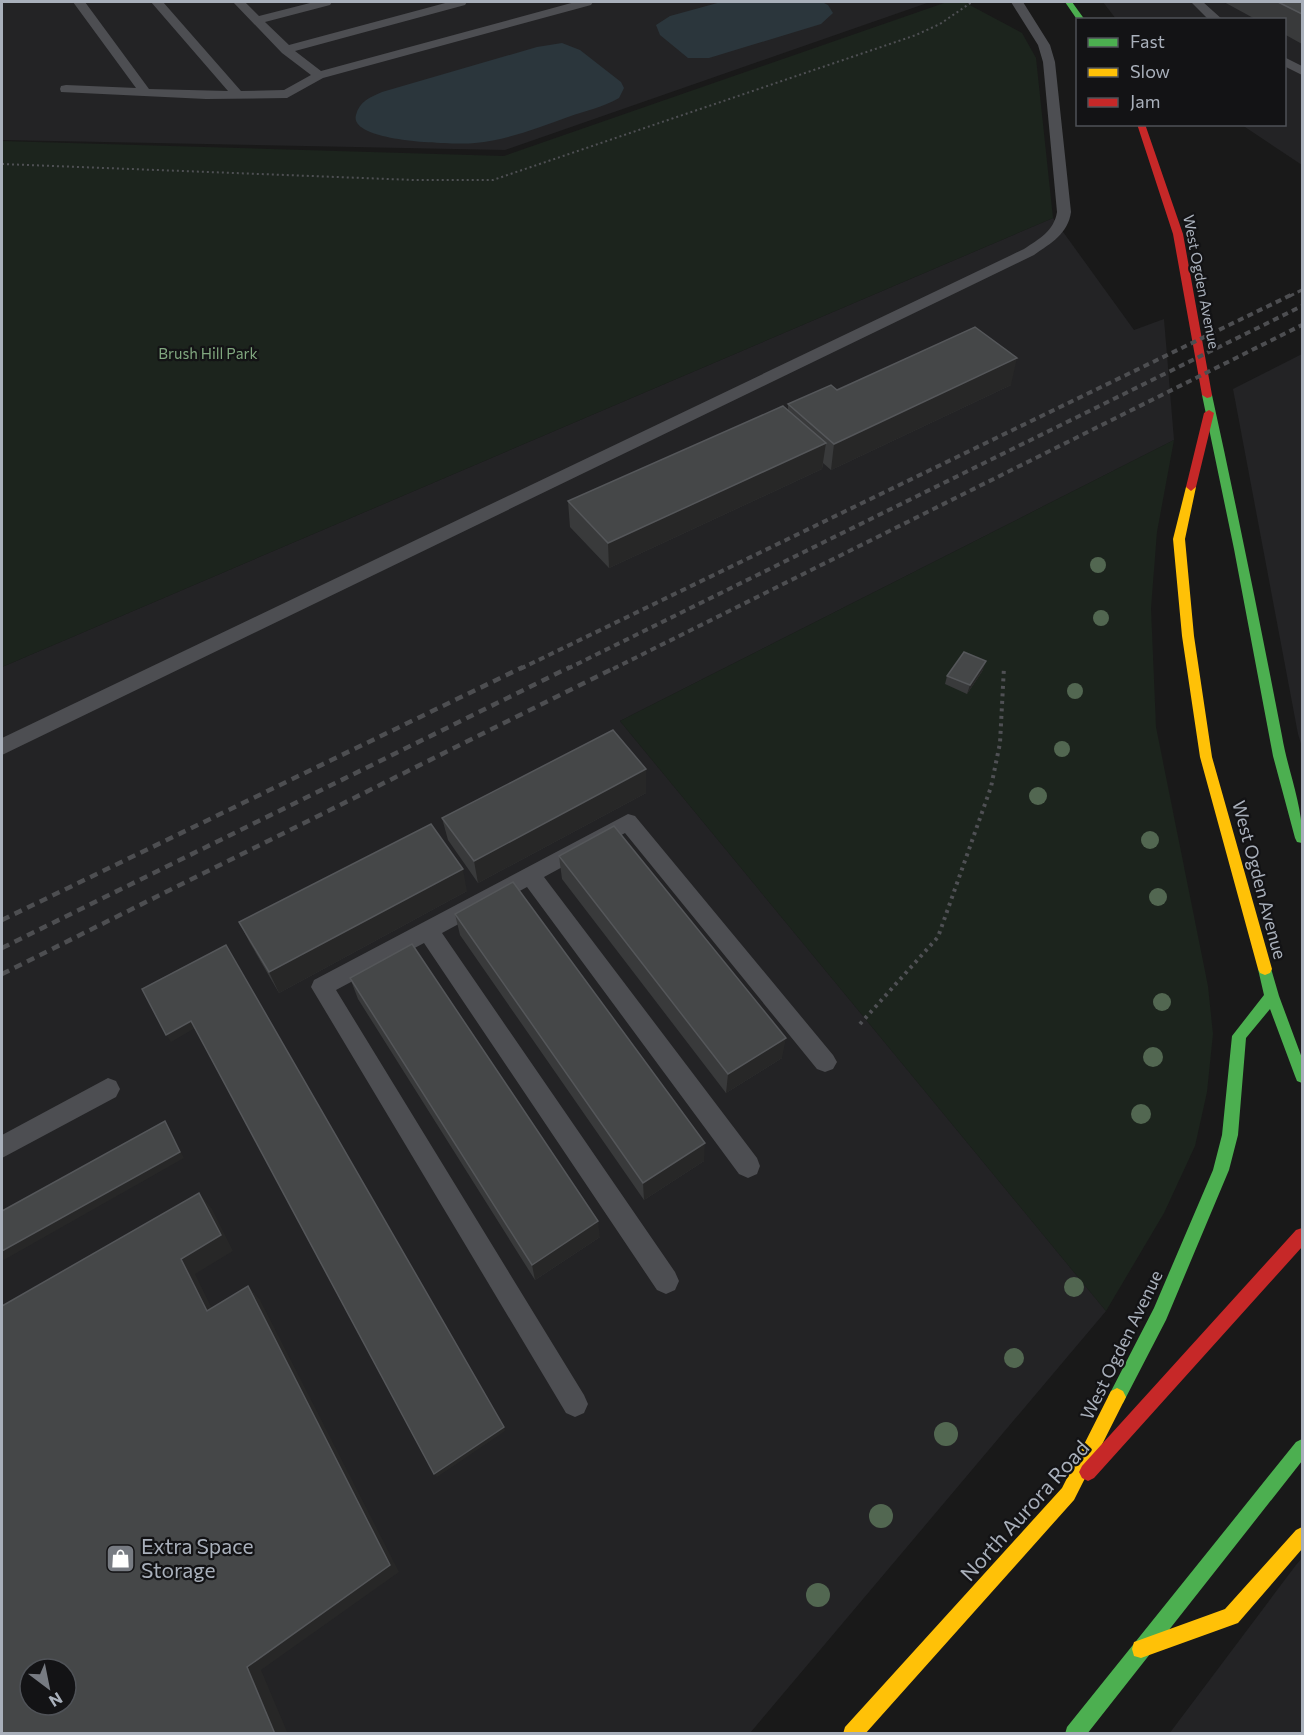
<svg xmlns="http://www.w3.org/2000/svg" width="1304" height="1735" viewBox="0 0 1304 1735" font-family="Commissioner,sans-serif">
<rect width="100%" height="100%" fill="#191919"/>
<path fill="#232325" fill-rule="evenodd" d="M2,2h928l-425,148 -503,-10z
M1103,2h199v163l-60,-40 42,-1v-104l-168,-1z
M1053,218l81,112 30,-11 10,121 -554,281 486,590 -356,422h-748v-1066zM30,1669h36v36h-36z
M1302,354v393l-4,-13 -65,-345z
M1302,1558v175l-133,1 127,-169z"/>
<path fill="#1c241d" d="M947,2h17l58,31 14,25 17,160 -1051,449v-526l502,15z
M1174,440l-17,92 -6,76 5,119 52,259 5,48 -6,58 -12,54 -31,67 -58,98 -486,-590z"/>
<path fill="#2b363c" d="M721,2h101l6,3 5,8 -12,11 -112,34h-21l-28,-23 -4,-10 14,-9z
M562,43l18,7 41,32 3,6 -5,10c-16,9 -34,13 -51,19 -31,11 -60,23 -93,26 -18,2 -127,0 -119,-28 3,-13 14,-18 26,-23l155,-45z"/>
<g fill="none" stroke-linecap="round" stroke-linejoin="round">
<path stroke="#4f5054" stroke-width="2" stroke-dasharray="2 3" stroke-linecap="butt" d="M2,164l412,16h79l423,-145 24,-11 32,-22"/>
<path stroke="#4f5054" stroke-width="4" stroke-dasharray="3 4.5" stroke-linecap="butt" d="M860,1024l78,-87 53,-150 9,-44 4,-76"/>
<path fill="#4d4e52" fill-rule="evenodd" d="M73,2h12l64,87 79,2 -77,-89h12l78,89 43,-1 27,-15 -29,-22 -49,-51h12l14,14 55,-14h18l-2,3 -65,17 24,23 160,-43h18l-2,3 -170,46 26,20 254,-69h18l-2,3 -268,73 -36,20 -81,1 -145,-7 -1,-3 1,-3 5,-1 70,3z
M1011,2h12l27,43 5,17 16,150c-3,22 -20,31 -37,43l-1032,500v-17l1022,-489c15,-10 30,-18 33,-37l-14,-150 -5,-17z
M1191,2h12l20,18h-14z
M1284,57l18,9v9l-18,-9z
M628,814l7,2 198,239 4,7 -4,7 -8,3 -8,-3 -192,-236 -81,44 213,281 3,8 -3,8 -9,4 -9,-4 -212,-287 -85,46 233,339 4,9 -4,9 -9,4 -9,-4 -233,-347 -88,47 248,405 4,9 -4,9 -9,4 -9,-4 -255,-426 3,-7z
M108,1078l8,3 4,8 -4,8 -114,61v-23z"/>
<path fill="#4caf50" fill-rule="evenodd" d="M1065,2h7l13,18 -7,1z
M1207,392l5,3c25,114 48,227 70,341 6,36 22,72 20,107l-5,-1 -2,-4 -22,-82 -39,-207 -32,-154z
M1265,963l5,2 9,31 23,62v25l-5,-2 -2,-5 -25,-67 -24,29 -8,97 -9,35 -63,150 -43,83 -6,3 -6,-3 -3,-6 46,-89 59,-138 9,-35 10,-99 32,-41 -6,-26 2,-4z
M1302,1439v22l-215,273h-22l2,-7 229,-285z"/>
<path fill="#ffc107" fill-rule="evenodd" d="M1191,483l5,4 -11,52 9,97 18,121 60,212 -2,4 -5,2 -5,-2 -2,-4 -58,-212 -18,-121 -9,-97 13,-52z
M1117,1388l6,3 3,6 -52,103 -209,234h-22l2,-7 217,-239 49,-97z
M1302,1527v22l-64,74 -97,35 -7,-2 -2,-7 2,-7 91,-33 71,-79z"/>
<path fill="#c62828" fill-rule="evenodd" d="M1137,124h8l38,110 29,161 -1,2 -4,1 -5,-3 -29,-161z
M1209,410l5,3 -18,74 -5,4 -5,-4 18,-74z
M1302,1228v19l-208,231 -6,3 -6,-3 -3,-6 3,-6 214,-236z"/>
<path stroke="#4d4e51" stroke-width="3" stroke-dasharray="4.5 4" stroke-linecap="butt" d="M1290,296l12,-6"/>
<path stroke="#4d4e51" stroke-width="4" stroke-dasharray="6 4.5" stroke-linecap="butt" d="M520,669l773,-375
M567,669l735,-363
M613,669l689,-344"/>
<path stroke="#4d4e51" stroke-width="4.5" stroke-dasharray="8 6" stroke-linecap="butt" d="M2,920l521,-253
M2,948l568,-281
M2,974l614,-307"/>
</g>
<g fill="#526751">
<circle cx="1098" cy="565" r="8"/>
<circle cx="1101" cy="618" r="8"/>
<circle cx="1075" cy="691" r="8"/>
<circle cx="1062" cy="749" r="8"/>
<circle cx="1038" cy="796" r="9"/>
<circle cx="1150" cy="840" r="9"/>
<circle cx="1158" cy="897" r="9"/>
<circle cx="1162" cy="1002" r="9"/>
<circle cx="1153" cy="1057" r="10"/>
<circle cx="1141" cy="1114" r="10"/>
<circle cx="1074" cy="1287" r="10"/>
<circle cx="1014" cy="1358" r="10"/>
<circle cx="946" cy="1434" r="12"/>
<circle cx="881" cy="1516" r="12"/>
<circle cx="818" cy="1595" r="12"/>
</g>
<path fill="#393a3b" d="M1224,2h78v42l-18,-10v-14h-27z
M1011,385l-180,85 -8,-7 -1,6 -213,99 -39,-41 -2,-26 220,-91v-6l49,-14z
M983,670l-16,24 -22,-10 2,-8z
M646,769v24l-168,90 -30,-43 -6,-22z
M559,856l223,202 -56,35 -164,-214z
M467,891l-188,102 -29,-50 -11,-21z
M455,914l249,247 -60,39 -184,-265z
M350,978l250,259 -65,43 -177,-281z"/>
<path fill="#272727" d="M1017,358l-6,27 -180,85 3,-26z
M826,443l-4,26 -213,99 -1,-25z
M986,661l-3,9 -16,24 3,-9z
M646,769v24l-168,90 -4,-22z
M463,869l4,22 -188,102 -10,-21z
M191,1021l4,7 -24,14 -5,-7z
M786,1038l-4,20 -56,35 2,-19z
M165,1121l4,7 15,30 -182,103v-10z
M705,1143l-1,18 -60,39 -1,-17z
M199,1193l13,16 21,42 -38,23 25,51 -13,-14 -26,-52z
M598,1221l2,16 -65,43 -3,-15z
M248,1286l12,14 139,272 -138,98 27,64h-13l-28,-67z
M504,1427l1,4 -68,46 -3,-3z"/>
<path fill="#454748" stroke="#55575a" stroke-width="1.5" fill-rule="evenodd" d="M1278,2h24v12z
M975,327l42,31 -183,86 -46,-40 43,-19 6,5z
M783,406l43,37 -218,100 -40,-42z
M964,652l22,9 -16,24 -23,-9z
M613,730l33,39 -172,92 -32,-43z
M431,824l32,45 -194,103 -30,-50z
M614,826l172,212 -58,36 -169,-218z
M513,882l192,261 -62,40 -188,-269z
M412,944l186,277 -66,44 -182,-287z
M226,945l278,482 -70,47 -243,-453 -25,14 -24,-46z
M165,1121l15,31 -178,99v-40z
M199,1193l22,42 -40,24 26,52 41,-25 142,279 -143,102 28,67h-273v-428zM30,1669h36v36h-36z"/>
<defs>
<symbol id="shop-square" viewBox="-11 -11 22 22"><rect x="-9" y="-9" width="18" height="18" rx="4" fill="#777b82" stroke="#131315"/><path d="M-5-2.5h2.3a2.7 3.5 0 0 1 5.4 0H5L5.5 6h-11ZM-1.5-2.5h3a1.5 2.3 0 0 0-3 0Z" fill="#fff"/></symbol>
</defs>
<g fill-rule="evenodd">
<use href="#shop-square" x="104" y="1542" width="33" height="33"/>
</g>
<g text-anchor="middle" stroke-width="4.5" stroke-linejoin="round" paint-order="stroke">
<g font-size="15" fill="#a9b0bb" stroke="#131315">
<text transform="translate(1201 282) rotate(79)" y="5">West Ogden Avenue</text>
</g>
<g font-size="15" fill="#80a77f" stroke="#131315">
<text x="208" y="359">Brush Hill Park</text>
</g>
<g font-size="18" fill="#a9b0bb" stroke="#131315">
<text transform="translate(1259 880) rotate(75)" y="6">West Ogden Avenue</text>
<text transform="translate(1122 1345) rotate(-64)" y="6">West Ogden Avenue</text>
</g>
<g font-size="21" fill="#a9b0bb" stroke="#131315">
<text transform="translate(1025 1511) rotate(-48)" y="7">North Aurora Road</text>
</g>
<g font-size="21" fill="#a9b0bb" stroke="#131315" text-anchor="start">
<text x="141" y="1554">Extra Space<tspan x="141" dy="24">Storage</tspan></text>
</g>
</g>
<rect width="1304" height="1735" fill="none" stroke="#a9b0bb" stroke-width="6"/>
<rect x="1076" y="18" width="210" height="108" fill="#131315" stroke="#4f5257" stroke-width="1.5"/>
<rect x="1088" y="38" width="30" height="9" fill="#4caf50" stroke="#4f5257" stroke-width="1.5"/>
<text x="1130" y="48" font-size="18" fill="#a9b0bb">Fast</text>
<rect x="1088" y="68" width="30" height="9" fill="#ffc107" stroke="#4f5257" stroke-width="1.5"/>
<text x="1130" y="78" font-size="18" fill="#a9b0bb">Slow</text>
<rect x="1088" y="98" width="30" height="9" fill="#c62828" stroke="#4f5257" stroke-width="1.5"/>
<text x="1130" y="108" font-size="18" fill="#a9b0bb">Jam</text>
<g transform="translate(48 1687) rotate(148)"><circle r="28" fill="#131315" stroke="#4f5257" stroke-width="1.5"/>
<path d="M0-4.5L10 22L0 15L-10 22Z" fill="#777b82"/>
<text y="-9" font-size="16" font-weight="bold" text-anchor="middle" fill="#a9b0bb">N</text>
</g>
</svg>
